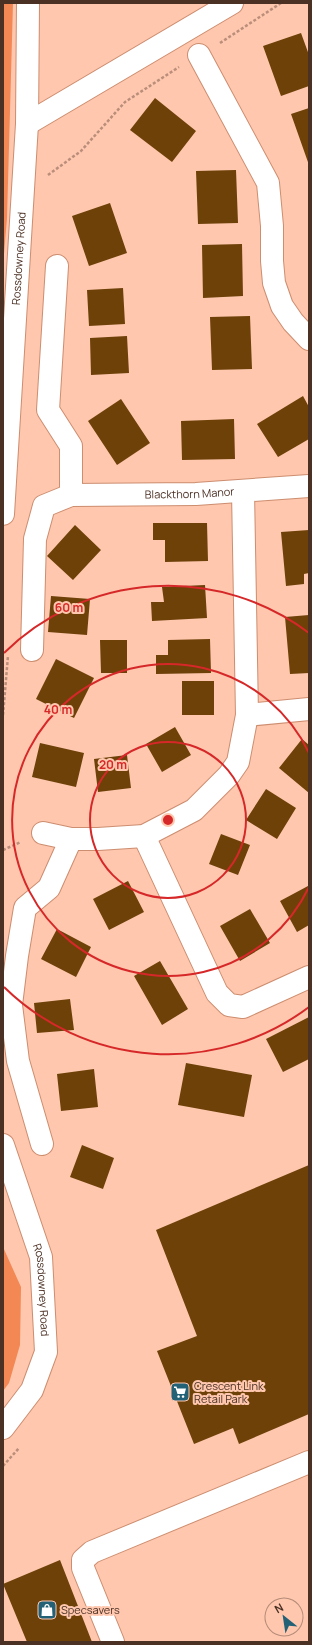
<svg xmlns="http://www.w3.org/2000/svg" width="312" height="1645" viewBox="0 0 312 1645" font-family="Manrope,sans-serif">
<rect width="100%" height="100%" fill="#fec7ae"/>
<path fill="#f38854" d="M3,3h10l-6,215 -4,48z
M3,1247l18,40 -1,58 -11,38 -6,8z"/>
<path fill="#6d4108" d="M301,33l8,22v31l-28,10 -18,-50z
M155,98l41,33 -24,31 -42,-32z
M309,108v57l-18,-51z
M236,170l2,53 -40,1 -2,-53z
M110,203l17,50 -38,13 -17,-50z
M242,244l1,52 -40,2 -1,-53z
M123,288l2,36 -36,2 -2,-36z
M250,316l2,53 -40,1 -2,-53z
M127,336l2,37 -38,2 -1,-37z
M303,396l6,11v32l-31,18 -21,-33z
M121,399l29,44 -33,22 -29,-44z
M234,419l1,40 -53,1 -1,-39z
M153,523h54l1,38 -43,1v-22h-12z
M75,525l26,25 -28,30 -26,-24z
M309,530v43l-5,1v10l-18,2 -5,-54z
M205,585l2,33 -55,3 -1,-19h13l-2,-15z
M51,596l39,3 -3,36 -39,-3z
M309,615v58l-19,1 -5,-57z
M210,639l1,34 -55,1v-19h12v-15z
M100,640h27v33h-26z
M56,659l38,19 -20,40 -38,-19z
M182,681h32v34h-32z
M175,727l16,28 -29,17 -16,-28z
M302,739l7,6v48l-30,-25z
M40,743l44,10 -8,34 -44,-10z
M127,755l4,33 -33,4 -4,-33z
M266,789l30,19 -19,31 -31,-19z
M221,834l29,11 -12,30 -29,-11z
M128,881l16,31 -35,18 -16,-31z
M308,886l1,2v37l-12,7 -17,-31z
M250,909l20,34 -30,18 -20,-35z
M57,929l34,18 -15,30 -35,-18z
M160,961l28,48 -26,16 -28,-49z
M70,999l4,31 -37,3 -3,-30z
M309,1017v42l-26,13 -17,-33z
M186,1063l66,12 -8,42 -66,-12z
M94,1069l4,38 -37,4 -4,-37z
M82,1145l32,13 -11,31 -33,-12z
M309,1165v249l-70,30 -6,-16 -39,16 -37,-93 40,-15 -41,-106z
M60,1560l32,82h-65l-24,-58z"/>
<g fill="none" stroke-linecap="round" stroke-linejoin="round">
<defs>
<g id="minor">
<path d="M199,55l69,128 4,43v35l2,22 8,23 11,16 16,17"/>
<path d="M27,124l205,-121"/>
<path d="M57,266l-9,144 23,36v49"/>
<path id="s1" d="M3,514l24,-390 1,-121"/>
<path id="s2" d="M32,650l3,-111 9,-33 27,-11 125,-1 113,-8"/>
<path d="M247,715l62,-6"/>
<path d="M43,833l28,6h27l46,-3 50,-26 35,-35 9,-13 9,-47 -4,-224"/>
<path d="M144,836l73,157 12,12 14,2 66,-30"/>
<path d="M42,1144l-24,-83 -7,-56 6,-49 8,-48 24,-20 22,-49"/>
<path id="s3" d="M3,1145l38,112 5,95 -14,38 -29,38"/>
<path d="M113,1642l-30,-74v-8l9,-8 217,-90"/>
</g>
</defs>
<use href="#minor" stroke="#cd8d6f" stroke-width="24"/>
<path stroke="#ba8e7a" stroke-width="2.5" stroke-dasharray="3 2" stroke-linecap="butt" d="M220,43l61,-40
M48,175l33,-24 44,-49 54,-35
M3,715l5,-59
M3,850l18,-8
M3,1466l16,-18"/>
<use href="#minor" stroke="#fff" stroke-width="22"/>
</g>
<g fill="none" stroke="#d62828" stroke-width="2">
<circle cx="168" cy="820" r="78"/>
<path d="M309 887A156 156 0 1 1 309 753"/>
<path d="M309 1007A234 234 0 0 1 4 987M4 653A234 234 0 0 1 309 633"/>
</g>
<defs>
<symbol id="supermarket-square" viewBox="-11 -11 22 22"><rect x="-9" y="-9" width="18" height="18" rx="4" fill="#236177" stroke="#fec7ae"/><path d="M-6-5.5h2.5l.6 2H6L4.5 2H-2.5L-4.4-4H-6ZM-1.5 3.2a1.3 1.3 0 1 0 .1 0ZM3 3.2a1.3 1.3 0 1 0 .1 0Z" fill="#fff"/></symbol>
<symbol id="shop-square" viewBox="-11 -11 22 22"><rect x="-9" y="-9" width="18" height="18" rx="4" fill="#236177" stroke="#fec7ae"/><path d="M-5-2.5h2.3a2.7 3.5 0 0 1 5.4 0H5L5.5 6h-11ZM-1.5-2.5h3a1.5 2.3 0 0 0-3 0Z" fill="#fff"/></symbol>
</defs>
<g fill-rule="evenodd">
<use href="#supermarket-square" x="169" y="1381" width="22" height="22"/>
<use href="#shop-square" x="36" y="1599" width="22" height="22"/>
</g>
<g text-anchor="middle" stroke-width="4" stroke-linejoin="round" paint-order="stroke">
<g font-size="11" fill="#4b3024" stroke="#fec7ae">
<text dy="4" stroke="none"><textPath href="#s1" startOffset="256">Rossdowney Road</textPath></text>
<text dy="4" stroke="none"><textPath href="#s2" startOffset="293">Blackthorn Manor</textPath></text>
<text dy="4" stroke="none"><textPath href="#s3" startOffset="151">Rossdowney Road</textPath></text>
</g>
<g font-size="11" fill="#4b3024" stroke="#fec7ae" text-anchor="start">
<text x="194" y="1390">Crescent Link<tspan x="194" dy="13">Retail Park</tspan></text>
<text x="61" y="1614">Specsavers</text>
</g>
</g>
<circle cx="168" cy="820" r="6" fill="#d62828" stroke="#fec7ae" stroke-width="2"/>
<g font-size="12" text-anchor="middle" font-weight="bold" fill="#d62828" stroke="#fec7ae" stroke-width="4" stroke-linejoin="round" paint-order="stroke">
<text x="69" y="612">60 m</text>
<text x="58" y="714">40 m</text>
<text x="113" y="769">20 m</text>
</g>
<rect width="312" height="1645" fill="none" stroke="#4b3024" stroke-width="8"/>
<g transform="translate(284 1617) rotate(330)"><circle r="19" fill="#fec7ae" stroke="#b68b77"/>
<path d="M0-3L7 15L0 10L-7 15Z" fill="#236177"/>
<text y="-6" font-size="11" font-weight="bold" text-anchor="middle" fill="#4b3024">N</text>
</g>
</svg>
